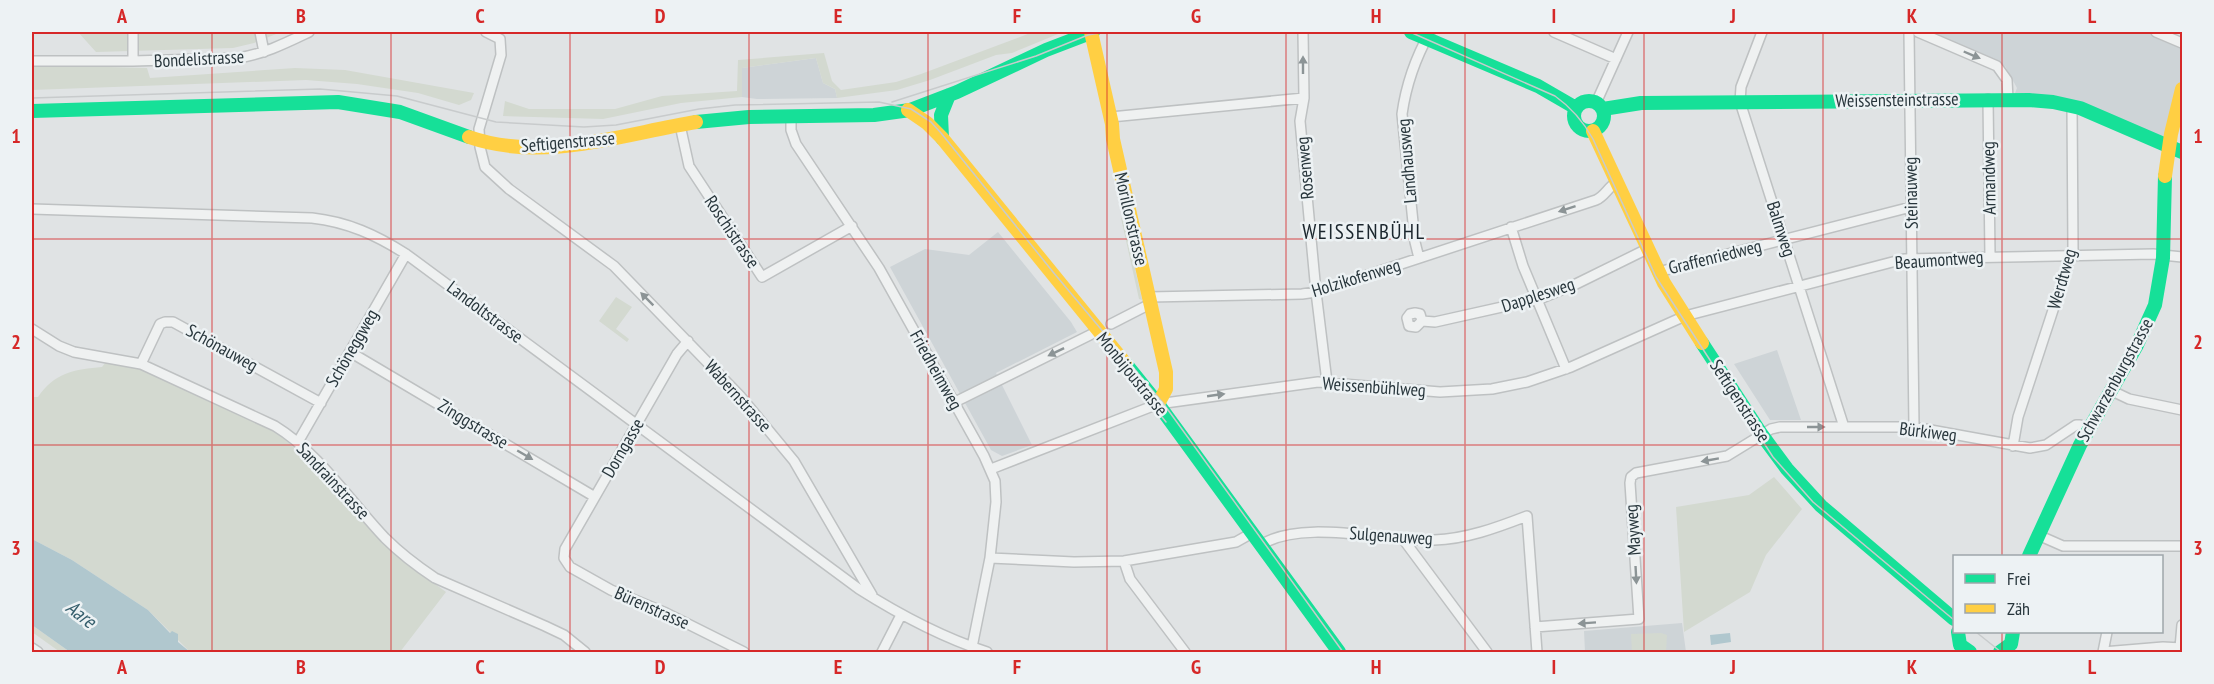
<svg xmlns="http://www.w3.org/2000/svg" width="2214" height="684" viewBox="0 0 2214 684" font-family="'PT Sans Narrow',sans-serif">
<rect width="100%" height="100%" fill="#e0e3e4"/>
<path fill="#ced4d7" d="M1928,32h228l26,11v46l-14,58 -89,-40 -66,-9 4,-10 -12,-22z
M816,58l7,25 12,6 2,9 -80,1 -15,-2v-29z
M998,232l73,90 6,10 -81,41 36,72 -30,11 -11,-6 -101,-183 35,-18 44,6z
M1777,350l24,70h-31l-36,-56z
M1682,623l4,29h-101l-1,-21z"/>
<path fill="#d3d9d0" d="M78,32h203l-27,11 -21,5 -137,4z
M1033,32h30l-51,21 -16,2 -66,25 -33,10 -60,8 -2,-9 -12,-6 -7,-25 -74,10v29l-61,6 -78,16 -100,-3 2,-15 24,8h86l47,-13 75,-5 1,-31 86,-7 8,28 9,9 55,-8 25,-8z
M32,65l115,3 3,10 145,-10 50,2 129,23 -3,7 -12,5 -41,-12 -61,-9 -51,-4 -274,10z
M1123,217l19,82v1l-3,-1 -18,-81z
M616,297l16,10 -16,22 13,10 -2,3 -28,-21z
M106,362l35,7 134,62 33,29 85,93 53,39 -46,60h-210l-42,-42 -76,-50 -40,-21v-142h6c16,-24 37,-28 64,-30z
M1774,477l28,32 -36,46 -16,37 -66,40 -8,-125 73,-12z
M32,625l38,27h-10l-28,-20z
M1661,633l6,2 -1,17h-34l-1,-18z"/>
<path fill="#b0c7ce" d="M32,539l40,21 76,50 22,23 2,-2 6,3v8l12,10h-120l-38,-27z
M1730,633l1,9 -20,3 -1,-10z"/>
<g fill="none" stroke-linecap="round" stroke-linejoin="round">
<defs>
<path id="street" d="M133,32v29
M260,32l4,20
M486,32l14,7
M1303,32l1,66 -4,23 16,171 11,90
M1554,32l62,27
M1762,32l-21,55 -1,15 104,325
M1909,32l5,395
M1918,32l79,34 10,14 1,19
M2156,32l26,11
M500,39l1,16 -22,74 1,18 5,20 24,22 105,77 127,131 53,64 78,134
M32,61h101l105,-3c26,-4 48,-15 71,-26
M1988,99l2,157
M1596,103l32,-71
M791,117v13l5,14 83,124 105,188 11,25 1,21 -6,56 -18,89
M1111,117l193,-19
M680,125l9,41 73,111 90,-51
M32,209l280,9c36,4 64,17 94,36l453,335c41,26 82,48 128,63
M1511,227l12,39 43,103
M1419,258l-4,-16 -13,-128c4,-29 14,-57 28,-82
M1658,272l253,-65
M1149,297l153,-3 14,-2 280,-92c9,-4 12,-13 21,-18
M1422,321l-2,-7 -5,-1 -5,1 -3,4 2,8 7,1 6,-6 13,1 107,-24 34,-14 71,-35
M1111,324l39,-20
M32,329l27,17 15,6 67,12 134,62c44,27 74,74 110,112 15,15 32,28 50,40l110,48 19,9 21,17
M688,341l-11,13 -112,195 -1,9 6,9 41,23 55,23 78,39
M350,352l245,145
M141,364l19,-40 5,-2h8l148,81
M2110,390l19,9 53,11
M955,402l143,-71
M298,442l108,-188
M2013,446l5,-29 55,-168 -1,-143
M991,469l167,-65 160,-22 122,10 52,-3 35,-7 44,-15 114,-51 219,-57 249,-5 29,3
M2038,535l25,11h119
M1403,539l84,113
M1261,545c41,-27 125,-3 173,-5 32,-1 62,-12 93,-24l10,136
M990,558l84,4 50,-1 112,-19 16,-9
M1124,561l6,18 55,73
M1535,627l104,-8 -9,-136 1,-6 5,-4 91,-17 44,-27 9,-2h134l116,21 16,-3 30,-20h4l7,6
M32,648l6,4
M2180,648l2,-23
M882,652l19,-37
M2103,652l60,-5 19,1
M2103,652l4,-20"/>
</defs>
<use href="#street" stroke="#bec1c2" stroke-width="12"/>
<use href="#street" stroke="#eff1f1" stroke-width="9"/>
<path stroke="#16e098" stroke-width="14" d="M1411,32l127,54 38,22
M1574 116a15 15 0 1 1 30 0a15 15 0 1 1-30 0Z
M1603,109l38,-6 388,-3 24,2 27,6 102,44
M32,111l306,-9 62,10 69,25
M696,122l53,-5 125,-2 36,-5 47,-18 89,-42 47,-18
M942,138l-1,-23 8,-20
M1702,343l60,92 25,34 34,37 133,113
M1125,363l33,41 181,248
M2029,556l51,-111 57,-100 18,-40 8,-47 2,-82
M1958,632l2,13 10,7
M2000,652l11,-8 2,-12"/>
<path stroke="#ffcf43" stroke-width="14" d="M1091,32l21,92 1,15 53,233v17l-8,15
M908,110l19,13 15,15 183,225
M1593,131l71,152 38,60
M469,137c75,26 153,-3 227,-15
M2165,176l6,-42 11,-45"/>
<path stroke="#c8cbcc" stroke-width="1.5" d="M1410,32l145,64c17,12 28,25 38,43l63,138 117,180 40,45 141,118
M32,98l288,-9 77,7 99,26 88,5 32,-2 83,-16 36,-4 144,-3 32,7 20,13 10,11 112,139 110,131 180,249
M892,102l144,-46 52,-21 17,-3
M1131,378l35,44
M1976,632l25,20"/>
</g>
<defs><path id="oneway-solid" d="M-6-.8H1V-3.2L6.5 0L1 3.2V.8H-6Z" transform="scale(1.5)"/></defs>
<g fill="#8c9496">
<use href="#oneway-solid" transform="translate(1972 55) rotate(23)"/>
<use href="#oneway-solid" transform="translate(1303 65) rotate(-90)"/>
<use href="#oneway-solid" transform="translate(1567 209) rotate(162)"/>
<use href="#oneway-solid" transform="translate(647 299) rotate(-135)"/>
<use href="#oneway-solid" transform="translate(1056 352) rotate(154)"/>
<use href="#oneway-solid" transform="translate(1216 395) rotate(-8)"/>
<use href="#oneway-solid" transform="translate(1816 427)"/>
<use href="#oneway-solid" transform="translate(525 455) rotate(30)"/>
<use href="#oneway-solid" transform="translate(1710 460) rotate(170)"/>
<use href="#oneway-solid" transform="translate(1636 575) rotate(87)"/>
<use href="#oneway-solid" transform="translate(1587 623) rotate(176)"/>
</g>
<path fill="none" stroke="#d62828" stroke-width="1.5" stroke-opacity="0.55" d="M212,32v620M391,32v620M570,32v620M749,32v620M928,32v620M1107,32v620M1286,32v620M1465,32v620M1644,32v620M1823,32v620M2002,32v524M32,239h2150M32,445h2150M2002,632v20"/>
<g text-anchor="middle" stroke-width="5" stroke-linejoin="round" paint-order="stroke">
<g font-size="18" fill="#28363c" stroke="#edf2f4">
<text transform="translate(199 59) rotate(-3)" y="6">Bondelistrasse</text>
<text transform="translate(1897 100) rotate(-1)" y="6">Weissensteinstrasse</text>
<text transform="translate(568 142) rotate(-5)" y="6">Seftigenstrasse</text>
<text transform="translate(1407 161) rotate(-95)" y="6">Landhausweg</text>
<text transform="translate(1305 168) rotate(-95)" y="6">Rosenweg</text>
<text transform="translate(1989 178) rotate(-91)" y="6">Armandweg</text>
<text transform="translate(1911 193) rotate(-91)" y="6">Steinauweg</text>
<text transform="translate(1131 219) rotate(77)" y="6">Morillonstrasse</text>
<text transform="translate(1781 229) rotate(72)" y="6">Balmweg</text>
<text transform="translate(732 232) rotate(56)" y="6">Roschistrasse</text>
<text transform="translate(1715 257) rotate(-14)" y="6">Graffenriedweg</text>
<text transform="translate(1939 260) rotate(-4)" y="6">Beaumontweg</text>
<text transform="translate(1356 278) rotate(-17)" y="6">Holzikofenweg</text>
<text transform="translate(2062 279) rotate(-74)" y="6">Werdtweg</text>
<text transform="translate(1538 295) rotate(-18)" y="6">Dapplesweg</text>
<text transform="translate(485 312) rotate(37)" y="6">Landoltstrasse</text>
<text transform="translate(222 348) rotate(29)" y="6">Schönauweg</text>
<text transform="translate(352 348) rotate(-60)" y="6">Schöneggweg</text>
<text transform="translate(936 370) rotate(61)" y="6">Friedheimweg</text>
<text transform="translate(1132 374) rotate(51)" y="6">Monbijoustrasse</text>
<text transform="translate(2115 380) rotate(-61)" y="6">Schwarzenburgstrasse</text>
<text transform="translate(1374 387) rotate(4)" y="6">Weissenbühlweg</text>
<text transform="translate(738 396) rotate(48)" y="6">Wabernstrasse</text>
<text transform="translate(1740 401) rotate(57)" y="6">Seftigenstrasse</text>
<text transform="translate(473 424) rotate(31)" y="6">Zinggstrasse</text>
<text transform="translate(1928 432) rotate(7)" y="6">Bürkiweg</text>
<text transform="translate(623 448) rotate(-60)" y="6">Dorngasse</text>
<text transform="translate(333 481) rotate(47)" y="6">Sandrainstrasse</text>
<text transform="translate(1633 530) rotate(-94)" y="6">Mayweg</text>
<text transform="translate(1391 536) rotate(4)" y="6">Sulgenauweg</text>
<text transform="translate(652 608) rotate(24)" y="6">Bürenstrasse</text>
</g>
<g font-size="20" font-style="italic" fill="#365f6d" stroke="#edf2f4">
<text transform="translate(81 614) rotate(38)" y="7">Aare</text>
</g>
<g font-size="21" letter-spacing="1.5" fill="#1b262d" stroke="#edf2f4">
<text x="1364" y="239">WEISSENBÜHL</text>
</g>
</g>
<rect width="2214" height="684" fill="none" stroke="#edf2f4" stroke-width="66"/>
<rect x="1953" y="555" width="210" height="78" fill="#edf2f4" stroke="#9ea7aa" stroke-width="1.5"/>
<rect x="1965" y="574" width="30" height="9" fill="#16e098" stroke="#9ea7aa" stroke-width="1.5"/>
<text x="2007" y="585" font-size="18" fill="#28363c">Frei</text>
<rect x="1965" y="604" width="30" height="9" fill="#ffcf43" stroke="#9ea7aa" stroke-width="1.5"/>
<text x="2007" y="615" font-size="18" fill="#28363c">Zäh</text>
<rect x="33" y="33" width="2148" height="618" fill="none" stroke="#d62828" stroke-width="2"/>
<g font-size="20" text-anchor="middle" font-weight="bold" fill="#d62828">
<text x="122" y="23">A</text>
<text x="301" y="23">B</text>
<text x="480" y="23">C</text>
<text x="660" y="23">D</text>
<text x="838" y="23">E</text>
<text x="1017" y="23">F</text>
<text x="1196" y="23">G</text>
<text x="1376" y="23">H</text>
<text x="1554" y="23">I</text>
<text x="1733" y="23">J</text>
<text x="1912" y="23">K</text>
<text x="2092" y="23">L</text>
<text x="16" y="143">1</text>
<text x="2198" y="143">1</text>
<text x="16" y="349">2</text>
<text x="2198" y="349">2</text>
<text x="16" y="555">3</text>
<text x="2198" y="555">3</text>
<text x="122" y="674">A</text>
<text x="301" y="674">B</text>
<text x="480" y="674">C</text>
<text x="660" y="674">D</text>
<text x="838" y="674">E</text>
<text x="1017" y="674">F</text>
<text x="1196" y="674">G</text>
<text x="1376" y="674">H</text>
<text x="1554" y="674">I</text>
<text x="1733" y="674">J</text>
<text x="1912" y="674">K</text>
<text x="2092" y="674">L</text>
</g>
</svg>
